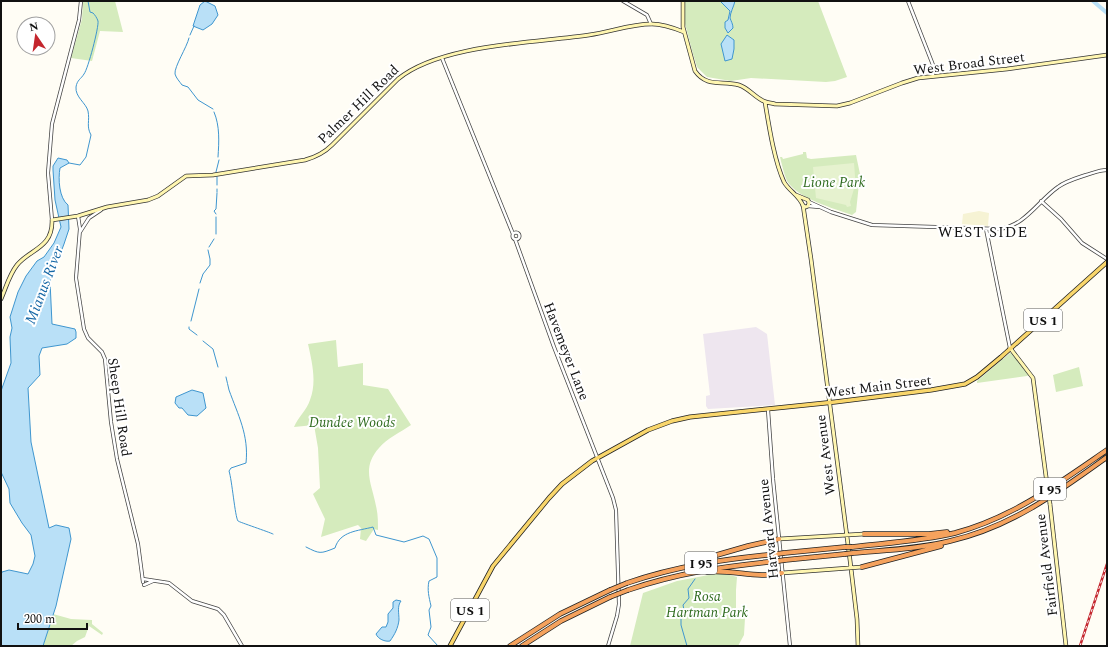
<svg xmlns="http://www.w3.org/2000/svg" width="1108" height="647" viewBox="0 0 1108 647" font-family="Spectral,serif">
<rect width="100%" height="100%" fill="#fffdf5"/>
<path fill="#eee6ef" d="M756,327l11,7 8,71 -67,4 -2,-3v-10l4,-1 -7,-61z"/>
<path fill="#f6f3d4" d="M979,211l10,2 -1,13 -26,-2 1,-10z"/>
<path fill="#d5ebbd" d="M83,1h32l8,31 -23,-1 -8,30 -21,-3 11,-39z
M684,1h134l29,76 -12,4 -9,1 -75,-4 -20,3 -24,-4 -10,-10 -4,-13 -9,-34z
M803,152h3l1,6 4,1 45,-4 4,19 -4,38 -4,3c-17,-6 -55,-17 -65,-34 -3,-7 -5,-16 -7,-24h2l1,2 20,-5z
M336,340l2,27 25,-4v22l25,4 23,36c-10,7 -24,13 -32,23 -18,20 -7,36 -3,58 2,8 2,16 2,24l-4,-1 -8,12 -6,-2 1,-11 -3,-3 -37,12 4,-18 -12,-25 7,-6 -2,-40 -4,-23 -20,2c4,-10 13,-17 16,-27 7,-18 2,-38 -2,-56z
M1010,353h2l17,22 -2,1 -50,7v-2z
M1079,367l4,19 -27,6 -3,-17z
M714,574h12l11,3 -1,13v29l9,-1 -1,17 -6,11h-108l13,-53 34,-12z
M53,614l18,5 21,1v4l11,9 -1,2 -13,-9 -4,11 -8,4 -6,5h-28z"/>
<path fill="#e6f2cf" d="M854,163l2,26h-2l-4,13 1,4 -4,1 -1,-2 -30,-7 -3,-31z"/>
<path fill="#b9e0f7" stroke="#3f96cf" d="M205,1l10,5 3,9 -6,9 -9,6 -10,-4 7,-21z
M720,1h15c-1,5 -5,12 -5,17 1,3 3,6 3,10l-5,5 -3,-5v-6l3,-2 2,-9z
M727,35l7,5v9l-2,10 -7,2 -4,-17z
M58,158l9,2 2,3 -9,5c-2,11 -1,30 8,37l1,24 -5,15 -14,37 2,43 23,5 1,3v6l-9,6 -25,4 -3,8 1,19 -12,13 3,54 18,86 7,-3 13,3 2,11 -15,67 -13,40h-42v-72l1,-2 7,-2 19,4 5,-10 2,-8 -4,-21 -9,-12 -12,-20 -1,-14 -8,-17v-81l10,-28 -1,-26 2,-9 -2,-11 8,-25 8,-16 11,-15 7,-4 10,-14 7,-16 -6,-27 -2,-30v-4z
M192,390l11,3 3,15 -9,8 -9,-1 -6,-7h-3l-4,-5 1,-6z
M396,600l5,1c-4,5 -2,12 -2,19 -1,8 -4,14 -9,21 -5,1 -12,-2 -14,-7l6,-7h4l2,-5v-8l5,-6v-6z"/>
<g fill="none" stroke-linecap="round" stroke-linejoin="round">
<path stroke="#3f96cf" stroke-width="1" d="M190,35l4,-9
M189,38c-2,9 -15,29 -14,36 1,4 5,8 7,11l6,2 10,13 15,9
M214,112c6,14 5,30 4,45
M69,163l11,2 6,-8 5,-22c-5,-9 -1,-14 -3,-24 -2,-8 -13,-14 -12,-24 1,-7 5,-8 8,-13 4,-5 15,-47 14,-53 -1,-3 -3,-6 -5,-8l-3,-1 -2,-11
M216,172l3,-12
M217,185v-8
M217,192v-3
M216,214l-2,-3 2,-2 1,-16
M216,217v17
M209,247l5,-8
M200,283l3,-9 7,-9v-6l-2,-9
M191,321l8,-32
M189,327v2l8,6
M203,341l10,8 5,18
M226,377c1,4 2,9 3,13 9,25 20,45 17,73l-15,5 -2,3c3,9 6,46 9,50 1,1 31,11 35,13
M306,547c14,7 14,7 29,1 5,-17 23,-17 38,-21l3,8 28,7 19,-6 6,3 8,19v19l-8,4c-2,9 0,16 2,25l-2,4 2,17 -3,8 10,11
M687,646l-6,-21v-12l3,-3 -1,-5 6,-7 -1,-9 7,-10"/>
<path stroke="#b9e0f7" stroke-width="4" d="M1093,1l14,12"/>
<defs>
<path id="tertiary" d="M623,1l24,14 4,9
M908,1l25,64v11
M442,58l71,176
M1041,201l20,18 21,24 25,16
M809,202l22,10 41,13 127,4c26,-3 39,-28 59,-42 8,-6 19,-9 28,-12 7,-2 14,-5 21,-5
M808,206l11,1
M78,216l2,13 -4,49 8,51 4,9 14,14 3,7 6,63 6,37 21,85 5,38
M52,220l-4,-47 4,-49 27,-104 2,-19
M986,229l24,119
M80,232l9,-14 12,-8
M512.5 236a3.5 3.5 0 1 1 7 0a3.5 3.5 0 1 1-7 0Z
M515,239l39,108 59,151 3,12 3,94 -2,12 -9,30
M768,410l5,69 17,167
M143,579l26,4 23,18 26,8 6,6 18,31
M144,585l9,-4"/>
<path id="secondary" d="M683,1v26l12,44c12,17 27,9 44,14 10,3 17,14 27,17 3,1 6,1 9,2l62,2 13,-3 52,-20 16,-5 89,-9 100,-14
M765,102c4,24 9,58 19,80 5,9 16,14 19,24l3,1 2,-1 1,-3 -1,-3 -12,-5
M803,205l8,54 39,301 7,59 1,27
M1,299c5,-11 8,-24 16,-34 13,-16 36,-17 35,-45l26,-4 29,-9 41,-7 10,-4 28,-20 27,-1 92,-15c11,-3 19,-7 27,-15l66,-66c43,-35 137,-36 191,-44 22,-3 41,-11 63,-11 11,0 22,4 32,8
M1010,348l23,30 14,106
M1050,504l16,142
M779,539l85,-5
M782,573l80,-6"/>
<path id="primary" d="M450,646l43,-80 56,-68 13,-14 30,-23 56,-31 24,-9 18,-4 145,-15 96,-12 34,-6 12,-7 24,-20 106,-95"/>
<path id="motorway" d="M864,534h65l18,-2
M852,547c34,-4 69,-6 103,-14 57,-15 104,-50 152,-83
M784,553l61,-6
M853,553c32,-3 65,-4 97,-12 61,-14 107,-48 157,-84
M785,560l60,-6
M689,563l59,-17 31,-7
M862,567l79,-21
M707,572c25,-3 51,7 75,1
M627,583c49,-17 99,-24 150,-29
M628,590c49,-17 98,-24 150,-29
M510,646l50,-32 50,-24
M522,646l39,-25 49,-24"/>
</defs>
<use href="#tertiary" stroke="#444" stroke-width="4"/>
<use href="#secondary" stroke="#333" stroke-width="4.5"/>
<use href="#primary" stroke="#222" stroke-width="5"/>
<use href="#motorway" stroke="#222" stroke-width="5.5"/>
<use href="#tertiary" stroke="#fff" stroke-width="2.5"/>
<use href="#secondary" stroke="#fff6b0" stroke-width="3"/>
<use href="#primary" stroke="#f9d66b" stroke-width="3.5"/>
<use href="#motorway" stroke="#f5a25d" stroke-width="4"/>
<defs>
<path id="rail" d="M1080,646l27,-82"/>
</defs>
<use href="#rail" stroke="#c4262e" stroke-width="2.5"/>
<use href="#rail" stroke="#fff" stroke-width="1" stroke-dasharray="3" stroke-linecap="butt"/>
<defs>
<path id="secondary-bridge" d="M1047,484l3,20"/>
<path id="motorway-bridge" d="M845,547h7
M777,554l7,-1
M845,554l8,-1
M778,561l7,-1
M610,590l17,-7
M610,597l18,-7"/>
</defs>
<use href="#secondary-bridge" stroke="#333" stroke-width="4.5" stroke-linecap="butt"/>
<use href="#motorway-bridge" stroke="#222" stroke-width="5.5" stroke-linecap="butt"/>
<use href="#secondary-bridge" stroke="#fff6b0" stroke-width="3"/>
<use href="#motorway-bridge" stroke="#f5a25d" stroke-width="4"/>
</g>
<g text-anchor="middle" stroke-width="4" stroke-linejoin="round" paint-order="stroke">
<g fill="#fff" stroke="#585858" stroke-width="1">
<rect x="1024" y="309" width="38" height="22" rx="3"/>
<rect x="1034" y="478" width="32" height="22" rx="3"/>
<rect x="685" y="552" width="32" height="22" rx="3"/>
<rect x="451" y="599" width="38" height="22" rx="3"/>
</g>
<g font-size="13" font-weight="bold" fill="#111">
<text x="1043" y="325">US 1</text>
<text x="1050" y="494">I 95</text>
<text x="701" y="568">I 95</text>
<text x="470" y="615">US 1</text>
</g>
<g font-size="14" fill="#111" stroke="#fff">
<text transform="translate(969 63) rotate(-7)" y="5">West Broad Street</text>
<text transform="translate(358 104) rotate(-44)" y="5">Palmer Hill Road</text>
<text transform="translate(567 351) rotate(69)" y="5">Havemeyer Lane</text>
<text transform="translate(878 386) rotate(-7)" y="5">West Main Street</text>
<text transform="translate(120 407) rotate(82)" y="5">Sheep Hill Road</text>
<text transform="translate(825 455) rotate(-97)" y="5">West Avenue</text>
<text transform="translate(768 529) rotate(-96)" y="5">Harvard Avenue</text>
<text transform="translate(1046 565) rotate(-97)" y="5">Fairfield Avenue</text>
</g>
<g font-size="14" font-style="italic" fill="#2f6b1f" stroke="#fff">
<text x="834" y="187">Lione Park</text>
<text x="352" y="427">Dundee Woods</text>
<text x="707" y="601">Rosa<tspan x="707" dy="16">Hartman Park</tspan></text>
</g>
<g font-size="15" letter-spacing="1" fill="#111" stroke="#fff">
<text x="983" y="237">WEST SIDE</text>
</g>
<g font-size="15" font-style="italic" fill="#1768a6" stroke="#fff">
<text transform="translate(44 285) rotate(-69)" y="5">Mianus River</text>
</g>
</g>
<rect width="1108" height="647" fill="none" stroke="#111111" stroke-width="4"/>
<g transform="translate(36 36) rotate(347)"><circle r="19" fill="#ffffff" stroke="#a0a0a0"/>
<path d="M0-3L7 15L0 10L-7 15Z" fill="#c4262e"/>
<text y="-6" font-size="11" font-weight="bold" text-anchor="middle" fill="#111111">N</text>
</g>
<path d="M18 623v6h69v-6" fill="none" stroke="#111111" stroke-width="2"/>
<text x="24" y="623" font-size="12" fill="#111111" stroke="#ffffff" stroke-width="3" paint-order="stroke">200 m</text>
</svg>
